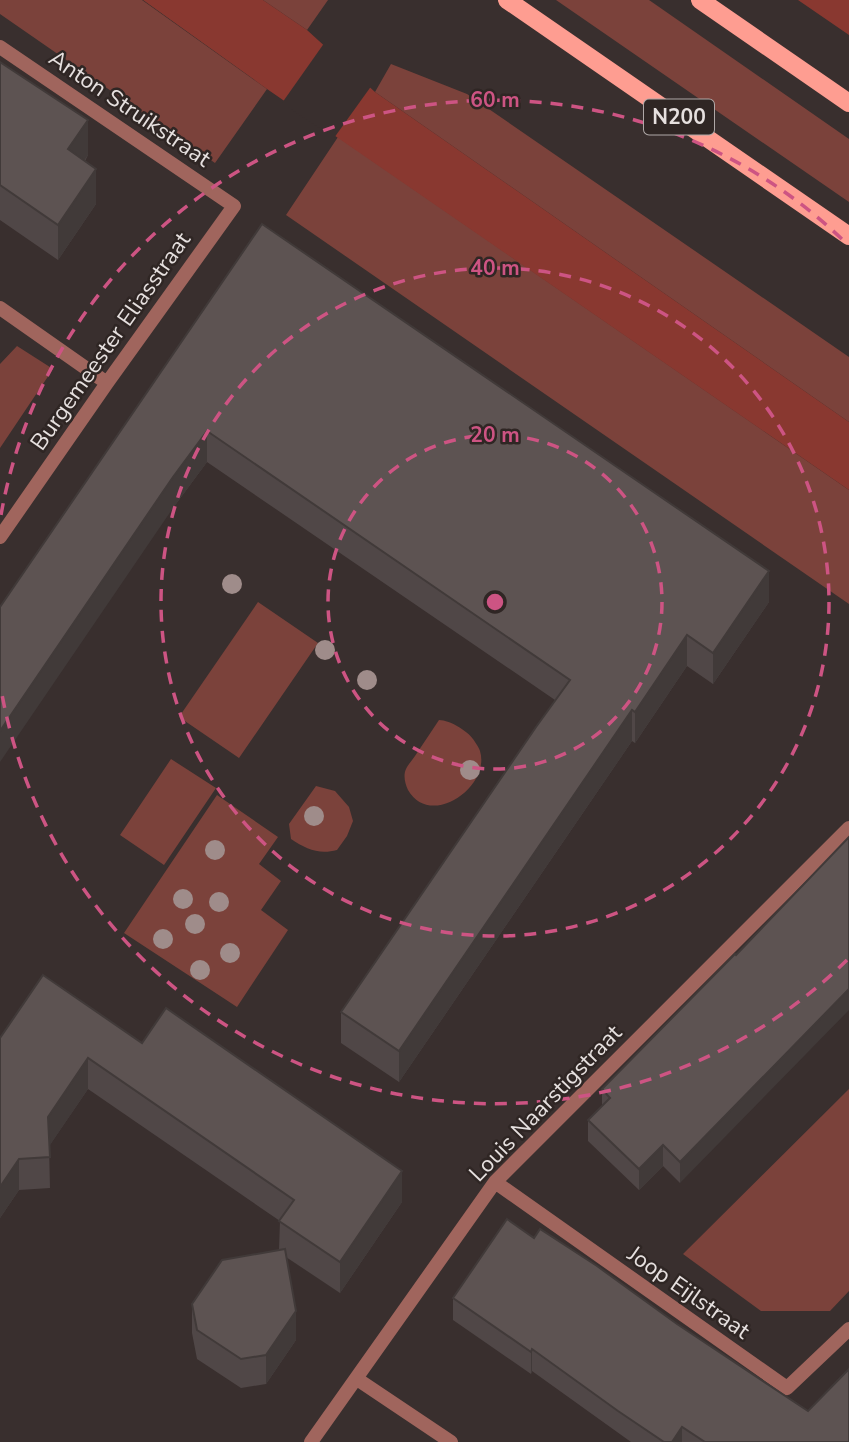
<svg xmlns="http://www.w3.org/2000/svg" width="849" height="1442" viewBox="0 0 849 1442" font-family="'Nunito Sans',sans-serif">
<rect width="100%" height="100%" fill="#392f2e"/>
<path fill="#7b423b" d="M0,0h142l125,89 -52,74 -215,-149z
M263,0h65l-21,30z
M556,0h93l200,139v63z
M391,64l76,30 382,263v65l-474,-330z
M338,137l511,353v114l-563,-389z
M17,346l36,23 -53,79v-84z
M258,602l60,41 -79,115 -60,-41z
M439,720c11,0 31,12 36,22 2,3 4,6 5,9 11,36 -50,78 -72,39 -3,-6 -5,-15 -2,-21 2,-4 6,-9 9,-13 8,-12 16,-24 24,-36z
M171,759l45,29 -52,77 -44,-30z
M316,786l19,5 14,16 4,14 -6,15 -10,14c-18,5 -31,-1 -46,-11l-2,-15z
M217,795l61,42 -19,27 22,17 -20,29 27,20 -51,77 -113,-74z
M849,1089v202l-19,20h-69l-78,-57z"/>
<path fill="#893830" d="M143,0h120l44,30 68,62 474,330v68l-582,-401z
M798,0h51v35z"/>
<path fill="#392f2e" d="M325,42l47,43 -38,53 -52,-35z"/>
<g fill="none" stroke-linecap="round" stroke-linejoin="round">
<path stroke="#a0655d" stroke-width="14" d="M0,47l234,159 -127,177 -107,154
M0,308l107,75
M495,1182l292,206 62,-59
M357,1379l94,63
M311,1442l184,-260 354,-354"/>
<path stroke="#fe9d91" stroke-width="18" d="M507,0l342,236
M700,0l149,103"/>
</g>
<g fill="#9f8c8a">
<circle cx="232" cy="584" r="10"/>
<circle cx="325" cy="650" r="10"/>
<circle cx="367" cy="680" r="10"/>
<circle cx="470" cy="770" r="10"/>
<circle cx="314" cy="816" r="10"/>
<circle cx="215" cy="850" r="10"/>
<circle cx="183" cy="899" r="10"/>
<circle cx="219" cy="902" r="10"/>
<circle cx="195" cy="924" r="10"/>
<circle cx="163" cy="939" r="10"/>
<circle cx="230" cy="953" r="10"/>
<circle cx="200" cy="970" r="10"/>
</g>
<path fill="#504747" d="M0,62l88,93 -3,6 11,43 -38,56 -58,-40z
M262,224l507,378 -56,82 -26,-18 -52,77 -3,-2 -233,341 -58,-39v-31l214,-312 -348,-238 -34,46z
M735,954l-55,229 -17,-17 -24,24 -51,-49v-21l14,-14v-17z
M0,1038l142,5 260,159 -62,91 -54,-36 10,83 -30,44 -25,4 -44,-29 -5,-26v-29l87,-54 1,-29 -192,-132 -39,57 1,42 -31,2 -19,28z
M534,1238l143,86 172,118h-218l-99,-71 -1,3 -78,-54v-22z"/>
<path fill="#413a39" d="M88,120v35l-20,29v-35z
M96,169v35l-38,56v-35z
M207,431v31l-34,46 -173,254v-31l173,-254z
M769,571v31l-56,82v-31z
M687,635v31l-52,77v-31z
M632,710v31l-233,341v-31z
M849,989v21l-169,173v-21z
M88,1058v31l-40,59v-31z
M663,1145v21l-24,24v-21z
M19,1159v31l-19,28v-31z
M402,1171v31l-62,91v-31z
M296,1311v29l-30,44v-29z
M532,1349v22l-1,3v-22z
M682,1427v15h-10z"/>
<path fill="#5d5352" stroke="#413a39" stroke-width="2" d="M0,62l88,58 -20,29 28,20 -38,56 -58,-40z
M262,224l507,347 -56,82 -26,-18 -52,77 -3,-2 -233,341 -58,-39 195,-285 34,-47 -363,-249 -34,46 -173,254v-124z
M849,837v152l-169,173 -17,-17 -24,24 -51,-49 22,-22 -8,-9 133,-135 1,1z
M43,975l99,68 24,-35 236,163 -62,91 -61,-41 15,-21 -206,-142 -40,59 2,40 -31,2 -19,28v-149z
M507,1219l27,19 6,-9 57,37 80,58 131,87 41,-42v73h-144l-23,-15 -10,15h-8l-46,-31 -86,-62 -1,3 -78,-54z
M285,1249l11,62 -30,44 -25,4 -44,-29 -5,-26 30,-44z"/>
<g fill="none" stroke="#cd5483" stroke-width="3.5" stroke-dasharray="12 9">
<circle cx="495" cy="602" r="167"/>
<circle cx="495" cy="602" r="334"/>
<path d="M847 960A502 502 0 0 1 1 689M1 515A502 502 0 0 1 847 244"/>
</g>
<g text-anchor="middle" stroke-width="5" stroke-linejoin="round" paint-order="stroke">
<rect fill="#2f2624" stroke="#afa8a7" stroke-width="2" x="644" y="99.5" width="70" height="35" rx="5"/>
<g font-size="21" font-weight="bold" fill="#e6e0df">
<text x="679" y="124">N200</text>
</g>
<g font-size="23" fill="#e6e0df" stroke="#2f2624">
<text transform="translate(130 108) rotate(34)" y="8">Anton Struikstraat</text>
<text transform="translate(110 341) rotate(-55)" y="8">Burgemeester Eliasstraat</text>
<text transform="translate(545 1103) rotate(-46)" y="8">Louis Naarstigstraat</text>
<text transform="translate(689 1292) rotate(35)" y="8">Joop Eijlstraat</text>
</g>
</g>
<circle cx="495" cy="602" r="10" fill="#cd5483" stroke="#2f2624" stroke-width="3.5"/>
<g font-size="21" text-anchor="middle" font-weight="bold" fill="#cd5483" stroke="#2f2624" stroke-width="5" stroke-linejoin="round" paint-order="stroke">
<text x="495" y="107">60 m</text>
<text x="495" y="275">40 m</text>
<text x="495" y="442">20 m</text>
</g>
</svg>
